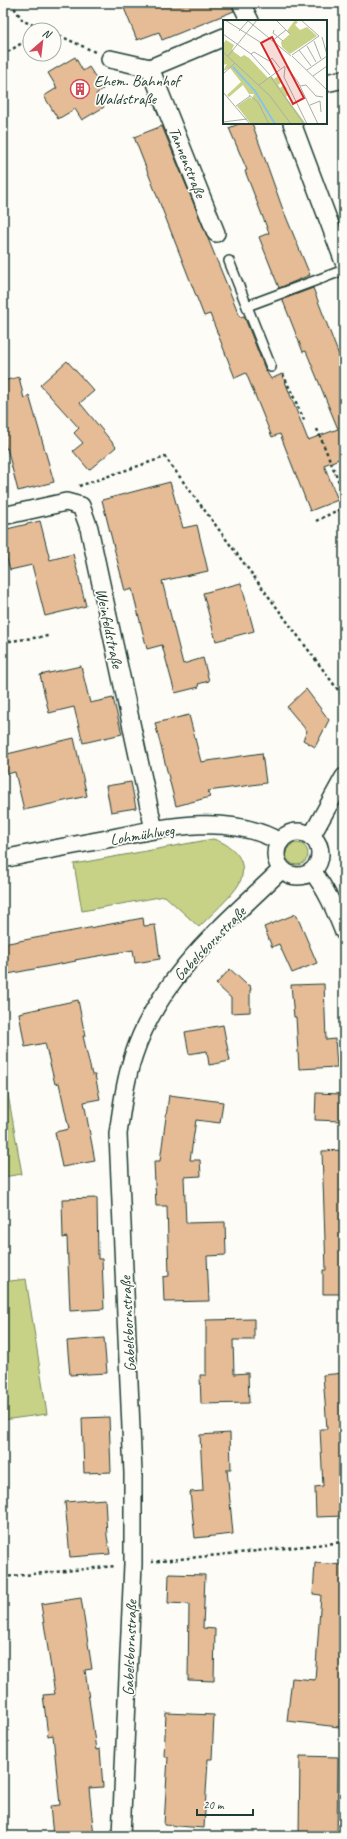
<svg xmlns="http://www.w3.org/2000/svg" width="347" height="1839" viewBox="0 0 347 1839" font-family="Caveat,sans-serif">
<rect width="100%" height="100%" fill="#fdfcf7"/>
<filter id="ink" filterUnits="userSpaceOnUse"><feTurbulence type="fractalNoise" baseFrequency=".025" numOctaves="2"/><feDisplacementMap in="SourceGraphic" scale="8" xChannelSelector="R" yChannelSelector="G"/><feConvolveMatrix kernelMatrix="1 2 1 2 8 2 1 2 1" color-interpolation-filters="sRGB"/></filter>
<g filter="url(#ink)">
<path fill="#c7d286" stroke="#73885d" d="M213,839c21,6 37,23 26,45 -6,11 -31,34 -40,43l-34,-31 -83,15 -8,-47z
M286 854a11 11 0 1 1 22 0a11 11 0 1 1-22 0Z
M3,1066l19,108 -19,3z
M26,1279l21,135 -44,6v-138z"/>
<path fill="#e6bc96" stroke="#1f3d34" d="M122,3h109l3,8 -72,29 -3,-8 -22,8z
M75,57l8,14 6,-4 14,22 -7,5 8,13 -22,13 -7,-11 -17,10 -14,-23 13,-8 -9,-15z
M241,123h11l30,84 28,68 -31,13 -20,-51 10,-4 -24,-62 2,-1 -18,-42z
M162,126l78,191 4,-1 21,53 6,10 11,-5 26,66 30,-11 -32,-78 -3,1 -20,-51 1,-2 29,-11 27,70 4,-2v101l-20,8 14,35 -28,11 -30,-77 -8,3 -26,-64 -11,5 -25,-64 -6,2 -70,-179z
M67,361l27,30 -14,12 36,44 -27,23 -16,-19 10,-8 -9,-10 5,-5 -39,-43z
M19,377l5,22 5,-4 25,87 -36,9 -11,-43 -1,1 -3,-10v-58z
M170,482l13,46 14,-3 11,46 -46,10 21,83 20,-6 6,23 -11,3 1,3 -24,6 -13,-48 -15,4 -15,-60 -7,2 -23,-91z
M40,521l10,39 23,-6 13,52 -41,10 -13,-51 -22,5 -7,-25v-15z
M241,583l13,48 -38,10 -13,-48z
M81,666l9,37 23,-5 9,36 -39,9 -9,-36 -25,6 -9,-38z
M306,689l23,31 -14,27 -12,-7 4,-9 -20,-24z
M189,715l12,47 61,-9 4,30 -58,8 2,6 -34,9 -21,-83z
M74,738l13,58 -63,14 -9,-38 -8,2 -4,-19z
M131,782l5,26 -25,4 -5,-26z
M296,914l21,49 -25,10 -13,-29 -7,3 -8,-20z
M143,918l1,8 11,-1 5,34 -25,4 -2,-13 -58,10 1,1 -68,13 -5,-30z
M230,969l17,16h3l1,5h-1v22l-19,1v-15l-15,-14z
M324,984l2,56 9,-1 2,28 -38,2 -3,-52h-2l-3,-32z
M78,1000l7,36h-2l9,39h3l5,24 -16,3 11,59 -33,6 -7,-35 14,-3 -10,-46 -4,1 -10,-41 -20,4 -6,-34z
M223,1025l7,36 -21,4 -2,-14 -18,3 -4,-22z
M316,1093l25,1v27l-26,-1z
M169,1095l54,7 -3,21 -24,-3 -6,40h10l1,16 -17,1 2,46 39,-1 1,33 -19,1 2,45 -45,1 -1,-25 6,-1 -2,-70h-11l-2,-45h6z
M344,1150v144h-21v-24h3l-4,-119z
M97,1198l1,61h4l2,50 -34,2 -3,-74 -4,1 -1,-39z
M254,1319v21h-21l1,34 14,-1 1,30 -48,1 -1,-29h6v-55z
M104,1338l3,35 -37,2 -3,-34z
M344,1373v143l-28,1 -1,-30 8,-1 -3,-57h7l-4,-54z
M109,1417l2,55 -27,1 -2,-55z
M230,1433l1,36h-4l6,65 -38,4 -5,-46 13,-1 -3,-56z
M105,1499l2,37 3,18 -40,3 -5,-55z
M315,1563l29,2 -3,58 3,1v57l-5,46 -52,-6 5,-43 23,2 6,-85 -8,-1z
M169,1574l36,1 -2,53 12,1 -1,52 -26,-1 1,-76 -21,-1z
M81,1598l11,71 -7,1 11,80 4,-1 3,38 -14,1 5,48h-41l-3,-30 10,-1 -7,-70 -5,1 -5,-41 12,-1 -14,-90z
M166,1713l48,2 -2,44h-4l-4,69 -40,-3 4,-68h-4z
M300,1756l38,1 -1,79h-38z"/>
<g fill="none" stroke-linecap="round" stroke-linejoin="round">
<defs>
<path id="lane" d="M229,261l42,106
M247,306l97,-36"/>
<path id="street" d="M241,3l9,18
M110,59l40,9 74,-31
M150,68l66,165
M326,83l18,-4
M292,123l52,139
M3,516l63,-14 15,4 8,22 65,302
M276 854a22 22 0 1 1 44 0a22 22 0 1 1-44 0Z
M311,837l33,-60
M3,859c33,-7 66,-13 99,-19 56,-11 125,-29 178,2
M312,871c15,19 23,39 32,61
M121,1836l12,-272v-91l-15,-339c4,-27 7,-54 16,-80 26,-78 91,-130 148,-185"/>
</defs>
<use href="#lane" stroke="#1f3d34" stroke-width="12"/>
<use href="#street" stroke="#1f3d34" stroke-width="20"/>
<path stroke="#1f3d34" stroke-width="2.5" stroke-dasharray="3 3" stroke-linecap="butt" d="M11,3l12,18 25,9
M54,33l41,19
M3,55l27,-17
M283,374l22,48
M317,429l27,65
M79,486l86,-29 179,241
M316,521l28,-14
M3,642l45,-6
M151,1562l193,-20
M3,1577l113,-11"/>
<use href="#lane" stroke="#fdfcf7" stroke-width="9"/>
<use href="#street" stroke="#fdfcf7" stroke-width="17"/>
</g>
</g>
<defs>
<symbol id="building-ring" viewBox="-11 -11 22 22"><circle r="9.5" fill="#fdfcf7" stroke="#d1495b" stroke-width="1.5"/><path d="M-4-6H4V6H1V3H-1V6H-4ZM-2.5-4.3h1.7v1.8h-1.7ZM.8-4.3h1.7v1.8H.8ZM-2.5-1h1.7V.8h-1.7ZM.8-1h1.7V.8H.8Z" fill="#d1495b"/></symbol>
</defs>
<g fill-rule="evenodd">
<use href="#building-ring" x="69" y="78" width="22" height="22"/>
</g>
<g text-anchor="middle" stroke-width="3.5" stroke-linejoin="round" paint-order="stroke">
<g font-size="16" fill="#1f3d34" stroke="#fdfcf7" text-anchor="start">
<text x="94" y="86">Ehem. Bahnhof<tspan x="94" dy="18">Waldstraße</tspan></text>
</g>
<g font-size="16" fill="#1f3d34" stroke="#fdfcf7">
<text transform="translate(188 162) rotate(68)" y="6">Tannenstraße</text>
<text transform="translate(110 628) rotate(78)" y="6">Weinfeldstraße</text>
<text transform="translate(142 834) rotate(-9)" y="6">Lohmühlweg</text>
<text transform="translate(209 943) rotate(-46)" y="6">Gabelsbornstraße</text>
<text transform="translate(127 1324) rotate(-93)" y="6">Gabelsbornstraße</text>
<text transform="translate(129 1648) rotate(-88)" y="6">Gabelsbornstraße</text>
</g>
</g>
<g transform="translate(223 20)">
<rect width="104" height="104" fill="#fdfcf7"/>
<path d="M72,0l3,2 -3,3 5,5 7,-3 10,9 -27,18 -8,-7 -1,-5 9,-8 -3,-3zM3,20l8,5 -2,4 2,3 7,5 3,-2 5,3 19,20 3,-2 3,3 4,-3 4,6 -4,3 2,3 4,-3 3,4 -2,2 3,4 -2,2 20,27h-55l-14,-18 13,-9 2,2 2,-5h-5l-6,-9 -14,12 -2,-2 14,-13 -11,-14 -7,3 4,-7 -4,1v-21z" fill="#c7d286"/>
<path fill="none" stroke="#8ac3e9" stroke-width="2" d="M10,47l22,24 20,33"/>
<path fill="none" stroke="#a4b0a9" stroke-width="1" d="M2,0l35,22M24,0l44,36M53,0l14,14M78,0l18,16M51,10l-1,3 10,8M16,11l9,-10M0,14l28,20 19,21M99,17l5,18M49,21l14,-11M91,21l7,18M84,26l9,16M76,30l12,16M0,32l47,44 21,28M28,34l3,-2 15,9 3,-3 8,10M69,35l27,-19M5,36l29,-36M69,36l35,34M63,46l12,16 20,42M62,47l-1,10 23,47M84,50l20,-14M0,54l12,-11M47,56l34,48M90,56l14,-10M36,65l26,-19M77,66l6,-1 10,11 7,1M0,72l27,32M26,75l9,7 11,22M87,85l10,-4 1,11M13,86l14,-10M0,102l24,-3"/>
<path fill="#d62828" fill-opacity="0.15" stroke="#d62828" stroke-width="2" d="M49,17l32,61 -11,6 -32,-61z"/>
<rect width="104" height="104" fill="none" stroke="#1f3d34" stroke-width="2"/>
</g>
<rect width="347" height="1839" fill="none" stroke="#fdfcf7" stroke-width="16"/>
<rect x="8" y="8" width="331" height="1823" fill="none" stroke="#1f3d34" stroke-width="1.5" filter="url(#ink)"/>
<g transform="translate(42 42) rotate(28)"><circle r="19" fill="#fdfcf7" stroke="#a4b0a9"/>
<path d="M0-3L7 15L0 10L-7 15Z" fill="#d1495b"/>
<text y="-6" font-size="11" font-weight="bold" text-anchor="middle" fill="#1f3d34">N</text>
</g>
<path d="M197 1809v6h56v-6" fill="none" stroke="#1f3d34" stroke-width="2"/>
<text x="203" y="1809" font-size="12" fill="#1f3d34" stroke="#fdfcf7" stroke-width="3" paint-order="stroke">20 m</text>
</svg>
